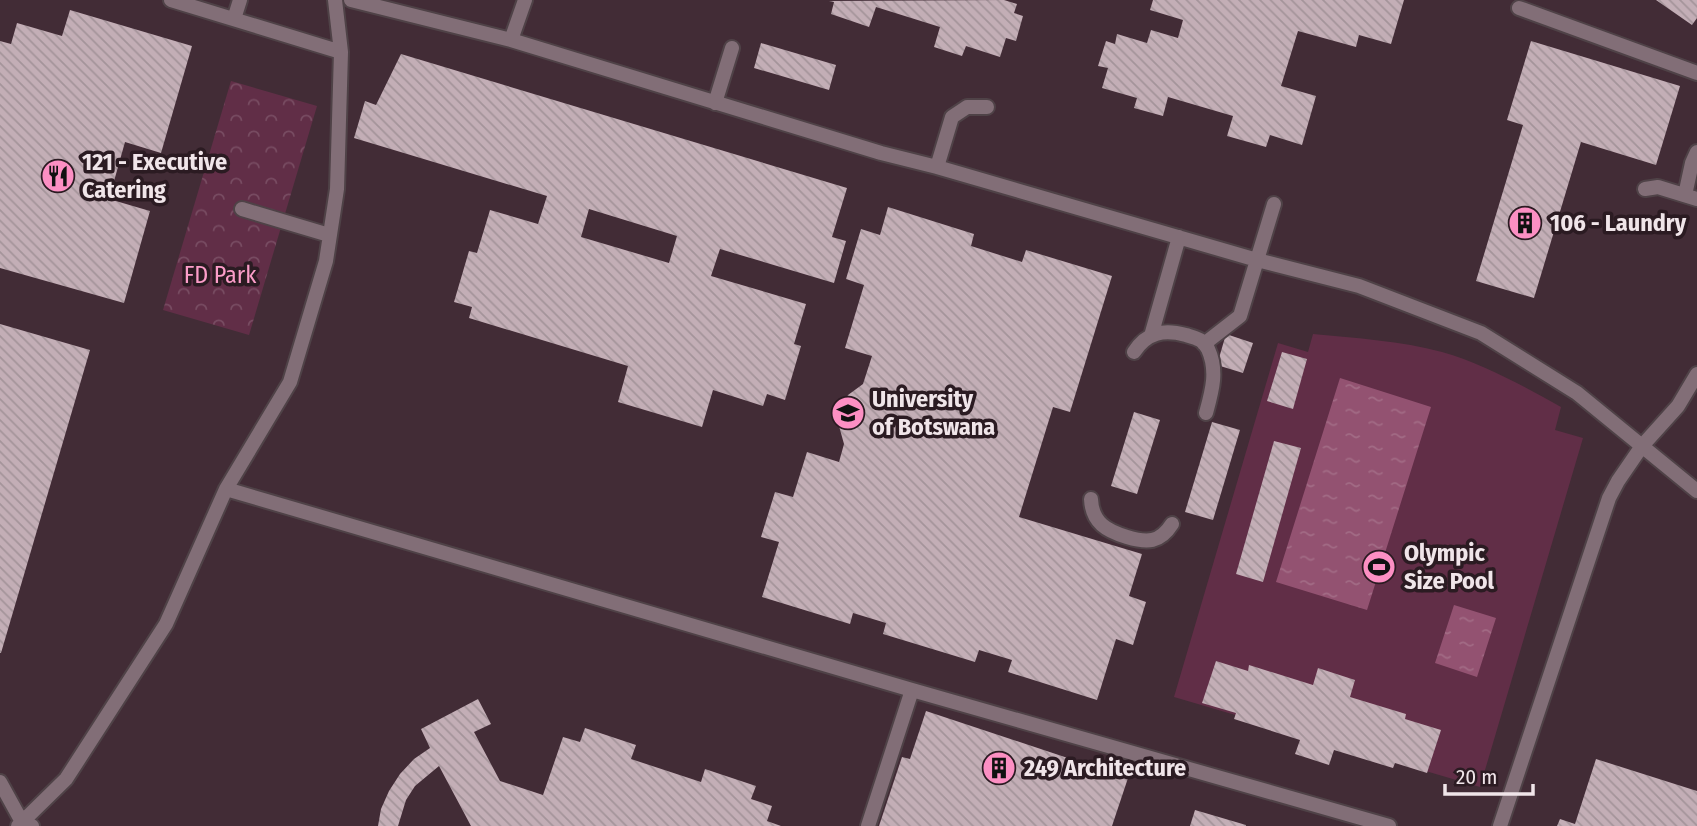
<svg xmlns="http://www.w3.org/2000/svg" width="1697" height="826" viewBox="0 0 1697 826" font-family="'Fira Sans Condensed',sans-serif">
<defs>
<pattern id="park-crowns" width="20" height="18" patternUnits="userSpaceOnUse" patternTransform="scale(1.75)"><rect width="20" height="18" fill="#612e47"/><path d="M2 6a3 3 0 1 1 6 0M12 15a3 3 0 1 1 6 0" fill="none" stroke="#784c62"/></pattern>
<pattern id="water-ripples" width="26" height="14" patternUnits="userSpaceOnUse" patternTransform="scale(1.75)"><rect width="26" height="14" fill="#935271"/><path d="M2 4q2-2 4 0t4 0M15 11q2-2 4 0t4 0" fill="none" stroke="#a26b85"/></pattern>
<pattern id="building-back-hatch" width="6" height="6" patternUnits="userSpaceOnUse" patternTransform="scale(1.75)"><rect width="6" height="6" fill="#c3aeb6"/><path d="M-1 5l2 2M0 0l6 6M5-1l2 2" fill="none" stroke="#a4949a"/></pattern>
</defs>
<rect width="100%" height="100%" fill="#35252c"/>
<path fill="#422c36" d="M0,0h1697v826h-1697z"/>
<path fill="#612e47" d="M1313,334c43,4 88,7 129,18 42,12 81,34 119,55l-6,23 28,8 -103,349 -306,-90 104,-354 30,9z"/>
<path fill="url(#park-crowns)" d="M231,81l86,25 -68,229 -86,-25z"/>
<path fill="url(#water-ripples)" d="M1340,378l91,29 -64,203 -91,-28z
M1454,605l42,13 -19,59 -42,-14z"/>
<path fill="url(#building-back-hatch)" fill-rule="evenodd" d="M1004,0l13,4 -3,9 9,3 -7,25 -10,-3 -6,19 -34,-11 -4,10 -28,-9 6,-20 -64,-20 -7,20 -38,-13 3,-12 -5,-1z
M1153,0h251l-13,44 -32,-9 -3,12 -58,-16 -17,55 35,10 -14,49 -32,-10 -4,12 -39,-11 6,-20 -65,-19 -5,19 -29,-8 3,-10 -35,-10 6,-20 -10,-2 8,-25 9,3 2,-10 30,9 4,-13 27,8 5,-18 -33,-10z
M1656,0h41v18l-5,7z
M70,10l122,36 -31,107 -36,-11 -16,57 41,12 -26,92 -124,-35v-227l11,3 6,-21 45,13z
M1531,41l149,45 -24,79 -75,-23 -47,156 -58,-17 47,-156 -16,-5z
M761,43l75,22 -7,25 -75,-22z
M401,54l446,134 -15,49 14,4 -12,42 -114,-34 -9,27 95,28 -12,40 7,2 -16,54 -18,-6 -4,12 -50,-16 -11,37 -84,-25 10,-36 -159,-48 3,-11 -18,-5 15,-51 8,2 13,-43 48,14 9,-28 -193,-58 11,-37 11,4zM589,209l88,27 -8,27 -88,-26z
M888,207l86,27 -3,12 51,16 4,-12 86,26 -42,136 -17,-5 -34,110 123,37 -13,42 17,6 -13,43 -17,-6 -19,61 -89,-28 4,-12 -33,-10 -4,12 -92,-28 3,-11 -33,-10 -3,11 -88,-27 17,-55 -18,-5 14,-45 18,5 14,-45 32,10 5,-18 -5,-18 1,-16 8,-15 15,-11 9,-28 -27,-8 19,-63 -18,-6 15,-50 19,6z
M0,324l90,26 -89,303h-1z
M1226,334l27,9 -10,30 -26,-8z
M1282,352l25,7 -14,50 -26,-8z
M1134,412l26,8 -23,74 -26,-8z
M1212,422l28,8 -27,90 -28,-8z
M1274,441l27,7 -38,134 -27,-8z
M1216,661l32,10 1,-6 64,20 5,-17 37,12 -5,17 56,17 -1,5 36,11 -14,43 -32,-10 -2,5 -59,-18 -5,15 -34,-11 5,-14 -66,-21 2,-6 -34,-10z
M478,699l13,25 -17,8 26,49 43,14 20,-58 17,5 5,-14 51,17 -5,14 70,23 4,-13 51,17 -5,13 21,7 -5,15 14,5h-310l-32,-60 -24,20 -9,14 -8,26h-20l3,-17 8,-18 11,-17 14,-15 16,-11 -9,-19z
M926,711l202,67 -16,48h-233l23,-69 8,2z
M1596,759l101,32v35h-140l3,-7 15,5z
M1195,810l51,15v1h-56z"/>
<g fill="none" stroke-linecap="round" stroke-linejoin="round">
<defs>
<path id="service" d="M171,0l170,52
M351,0l160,40 370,113 56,14 320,93 102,26 122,47 96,60 120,98
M1519,8l178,65
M234,19l6,-19
M511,40l14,-40
M715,103l17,-55
M937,167l15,-50 15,-10h20
M1645,189l13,-2 39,12
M1685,195l7,-32 5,-11
M242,209l87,26
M1151,336l28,-99
M1204,344l36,-28 34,-112
M1134,352c13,-20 30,-23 52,-17 10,3 17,4 22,14 10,22 4,42 -2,64
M226,489l686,201 477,136
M1091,499c1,24 16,32 36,38 20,6 33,6 45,-13
M0,782l22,40 10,4
M18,826l48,-47 100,-155 60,-135 64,-107 36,-121 11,-72 4,-137 -6,-52
M868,826l44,-136
M1500,826l109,-328 9,-17 24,-35 36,-40 19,-32"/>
</defs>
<use href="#service" stroke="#4f4247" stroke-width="18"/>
<use href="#service" stroke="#826e77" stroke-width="14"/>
</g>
<defs>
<symbol id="restaurant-disc" viewBox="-11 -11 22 22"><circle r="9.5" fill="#fc8fc3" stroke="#2b1b22"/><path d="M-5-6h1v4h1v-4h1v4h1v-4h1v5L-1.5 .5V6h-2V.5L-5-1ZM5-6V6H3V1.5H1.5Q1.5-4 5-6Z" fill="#111"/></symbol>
<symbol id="building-disc" viewBox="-11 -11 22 22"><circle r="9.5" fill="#fc8fc3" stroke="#2b1b22"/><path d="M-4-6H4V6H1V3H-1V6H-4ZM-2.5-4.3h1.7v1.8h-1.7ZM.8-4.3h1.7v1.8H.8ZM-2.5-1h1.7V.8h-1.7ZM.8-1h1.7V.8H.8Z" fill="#111"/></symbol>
<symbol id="university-disc" viewBox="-11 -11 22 22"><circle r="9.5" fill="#fc8fc3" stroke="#2b1b22"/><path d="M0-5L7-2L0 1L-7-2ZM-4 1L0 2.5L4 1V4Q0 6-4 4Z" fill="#111"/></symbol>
<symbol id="stadium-disc" viewBox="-11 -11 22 22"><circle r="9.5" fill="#fc8fc3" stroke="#2b1b22"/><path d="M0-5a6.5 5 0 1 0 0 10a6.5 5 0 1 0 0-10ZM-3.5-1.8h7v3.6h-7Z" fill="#111"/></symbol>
</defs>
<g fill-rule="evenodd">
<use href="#restaurant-disc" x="39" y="157" width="38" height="38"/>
<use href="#building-disc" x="1506" y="204" width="38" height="38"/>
<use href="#university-disc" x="829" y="394" width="38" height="38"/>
<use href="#stadium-disc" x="1360" y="548" width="38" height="38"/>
<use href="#building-disc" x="980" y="749" width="38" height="38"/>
</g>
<g text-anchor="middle" stroke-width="7" stroke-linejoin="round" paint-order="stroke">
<g font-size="24" font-weight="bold" fill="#f0e5e9" stroke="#2b1b22" text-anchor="start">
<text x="82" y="170">121 - Executive<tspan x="82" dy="28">Catering</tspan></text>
<text x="1550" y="231">106 - Laundry</text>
<text x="872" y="407">University<tspan x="872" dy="28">of Botswana</tspan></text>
<text x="1404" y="561">Olympic<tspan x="1404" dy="28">Size Pool</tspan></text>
<text x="1024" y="776">249 Architecture</text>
</g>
<g font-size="24" fill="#fc9dc9" stroke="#2b1b22">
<text x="220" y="283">FD Park</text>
</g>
</g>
<path d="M1445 784v10h88v-10" fill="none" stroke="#f0e5e9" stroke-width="3.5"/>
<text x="1456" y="784" font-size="21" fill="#f0e5e9" stroke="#2b1b22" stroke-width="5" paint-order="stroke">20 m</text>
</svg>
